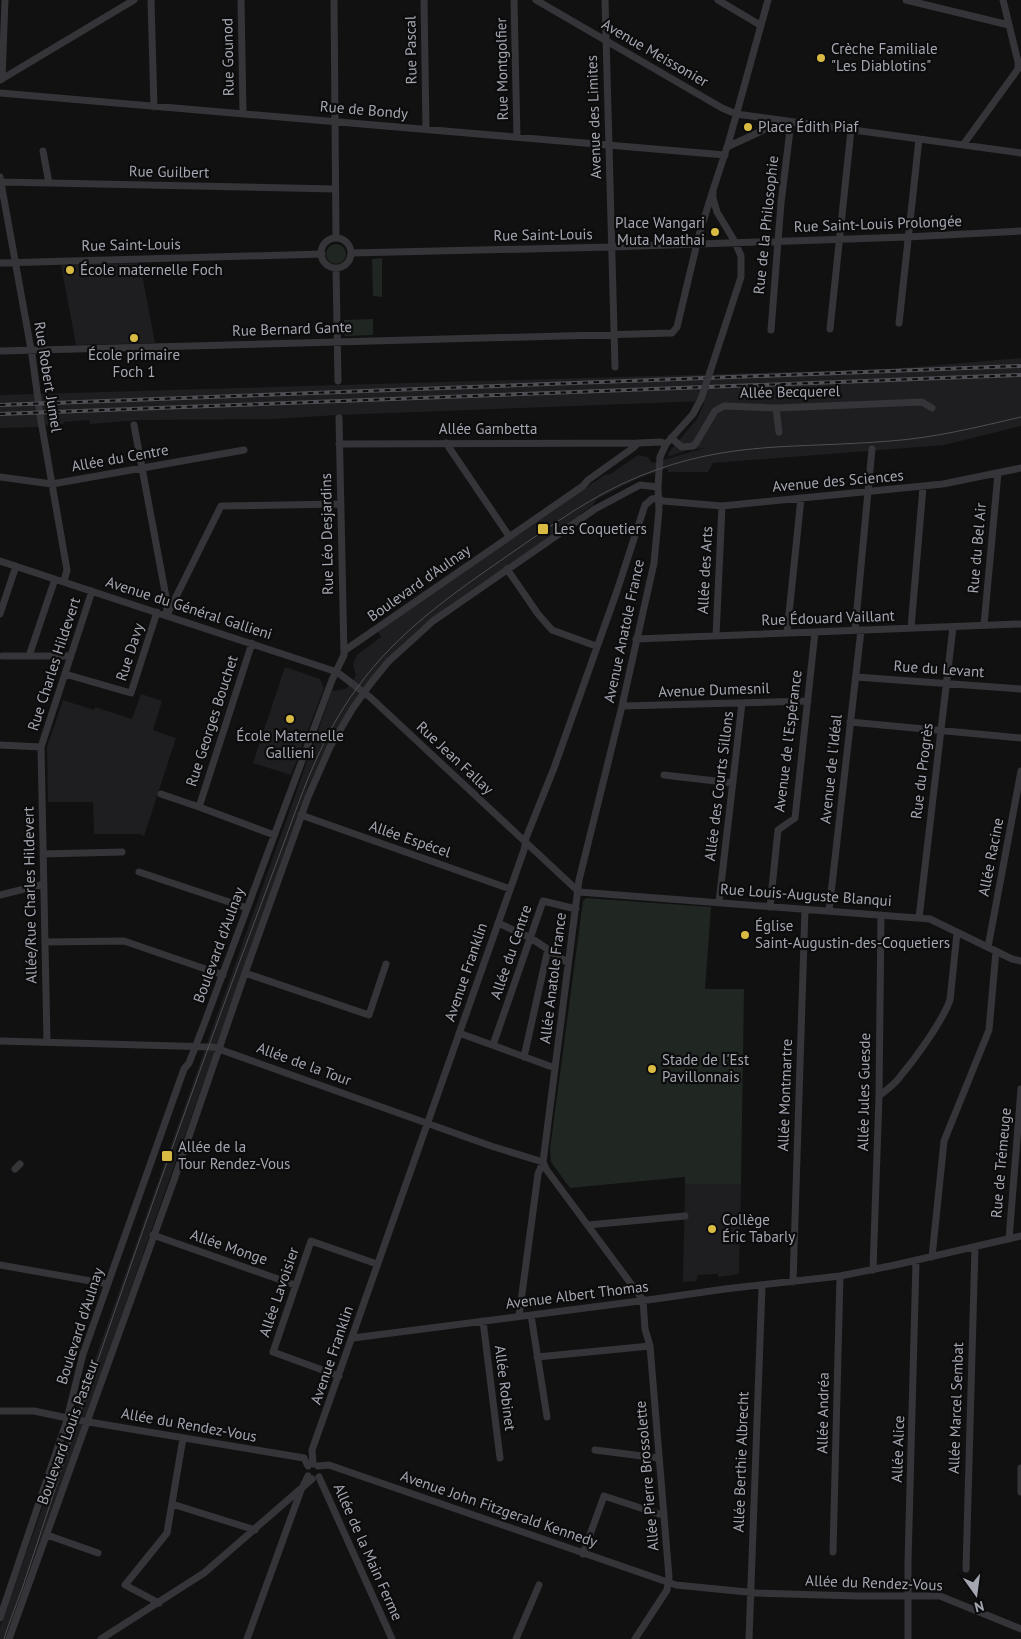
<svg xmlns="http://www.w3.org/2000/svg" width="1021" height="1639" viewBox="0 0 1021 1639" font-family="'PT Sans',sans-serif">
<rect width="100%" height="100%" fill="#111112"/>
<path fill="#1e1d1f" d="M140,263l15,80 -79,2 -15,-80z
M1021,358v68l-77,19 -231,18 -5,9h-40v-4l-31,11 -40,20 -4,6 -13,9v2l-132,90 -27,21 -26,24 -24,29 -44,68 -18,36 -302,855h-7v-12l332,-936 14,-2 10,-13 -3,-12 4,-9 24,-18 -3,-6 228,-157 3,1 29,-20 10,2 4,6 53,-15 -17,2 -20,7 1,-5 28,-33 8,-18 -367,14 -64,4 -135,1 -49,4 -1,-4 -25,2 -1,2 -18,1 -1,-5 -5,7 -39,1v-33l891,-26z
M285,667l35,12 4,9 -33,87 -38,-12z
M141,694l21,7 -9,29 23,8 -32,98 -5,-2h-45l-1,-32h-45l-1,-55 16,-47 31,10 1,-3 37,12z
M685,1184h56l-2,90 -21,3v-3l-20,1 -2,6 -13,1z"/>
<path fill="#202621" d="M326 254a10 10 0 1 1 20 0a10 10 0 1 1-20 0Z
M382,258v39l-9,-1 -1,-37z
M373,319v16l-28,1 -1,-3v-13z
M586,898l125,9 -6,82h39l-3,195h-56v-7l-115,11 -19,-26 -1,-13 33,-248z"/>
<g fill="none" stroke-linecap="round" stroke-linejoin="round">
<path stroke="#353539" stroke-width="7" d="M151,0l3,107
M241,0l2,113
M334,0l2,238
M424,0l2,129
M514,0l3,137
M536,0l186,108 14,6 285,39
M605,0l10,367
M718,0l42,25
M906,0l103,25
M2,79l3,-79
M0,80l134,-80
M0,93l725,62
M963,145l55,-76v-7l-15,-62
M727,147l56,-26
M43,151l6,32
M0,177l32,178 9,66 26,149 -3,11
M1,182l334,7
M321 253a15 15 0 1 1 30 0a15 15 0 1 1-30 0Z
M351,253l260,-6 296,-10 114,-6
M0,263l322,-9
M336,268l2,113
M899,323l20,-184
M830,329l21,-199
M771,330l10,-127 10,-81
M0,351l672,-18 5,-6 22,-92 14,-45
M710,372l31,-95v-21l-6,-14 -18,-30 -4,-14v-8l16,-49 39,-141
M776,408l3,24
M134,425l32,172 1,15
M671,438l11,9 11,-1 3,-3 19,-32 9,-5 52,2 146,-6 10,6
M446,443l63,93
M339,444l299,-1
M0,477l52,7 192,-34
M658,498l5,3 59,5 221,-22 78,-16
M0,561l337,111 34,26 208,194
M507,569l31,45 14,16 44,16
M0,614l16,-48
M167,615l54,-109 119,-2
M984,625l14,-152
M911,628l12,-141
M855,630l17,-181
M787,633l14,-135
M716,636l6,-130
M636,639l385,-15
M252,643l-53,164 75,28
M344,651l239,-165 5,-6 45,-32 5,-5 23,-1 5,2
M2,656h69
M29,656l26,-77
M65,674l66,19 26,-81
M856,677l165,12
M622,706l186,-5
M850,722l171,16
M0,745l41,2
M664,775l69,8
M161,794l38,13
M301,815l209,74
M43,854l79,-2
M139,872l108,36
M579,892l351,27 82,40 9,2
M0,895l44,-11
M719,902l23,-199
M770,907l8,-77 17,-12 20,-186
M829,911l32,-281
M919,918l34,-291
M498,923l33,15 37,25
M45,942l79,-1 99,34
M988,947l33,-176
M245,973l124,42 17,-51
M459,1033l96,35
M0,1041l213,6 278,99 52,16
M47,1042l-6,-295 51,-156
M493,1045l50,-144 33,8
M524,1057l24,-108
M879,1096c7,-6 15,-11 20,-18 16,-19 43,-56 51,-78l7,-67
M543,1162l3,7 97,131 2,29 5,17 19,231 -2,13 -32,49
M15,1169l5,-5
M588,1225l97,-9
M153,1235l142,50
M1009,1239l12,-150
M932,1257l12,-116 45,-111 7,-79
M0,1265l108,19
M873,1270l6,-174 2,-181
M793,1282l12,-373
M531,1315l16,102
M519,1316l19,-142 5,-12 36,-282 43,-174 32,-143 5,-53 -1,-23 2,-30 6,-13 27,-30 8,-15
M483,1321l17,137
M353,1338l302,-39 70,-10 115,-13 55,-11 126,-29
M537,1357l113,-11
M339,1376l-66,-24 38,-111 66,23
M0,1411h34l43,9 227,38 4,8
M595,1450l63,8
M313,1464l-1,-14 212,-600 2,-12 28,-70 63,-177 28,-86 7,-6 6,-1
M318,1466l11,-1 347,120 81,8 101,3h82l81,33
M1021,1468v24
M319,1477l73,162
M172,1504l83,26
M47,1535l51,18
M833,1552l7,-276
M583,1554l21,-58 55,18h5
M966,1569l9,-322
M159,1603l-34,-18 42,-52 16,-95
M0,1618l66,-195 17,-69 101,-285 5,-6 14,-36 129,-347 12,-25 -5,-237
M9,1639l165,-459 71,-207 63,-176 22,-50 23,-39 18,-25 17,-21 45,-41 162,-112 45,-24 18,2
M101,1639l103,-66 108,-94
M247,1639l54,-149 7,-14
M516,1639l23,-54
M749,1639l13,-353
M908,1639v-77l8,-301"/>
<path stroke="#4e4f54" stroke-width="1" d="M4,1639c5,-17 12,-33 18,-50 19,-56 37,-113 56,-170 50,-149 103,-297 157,-445 17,-45 33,-89 50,-134 19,-53 38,-106 72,-152 41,-57 97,-95 153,-134 42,-29 83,-59 130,-78 89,-36 154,-27 250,-35 44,-3 88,-14 131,-24"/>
<defs>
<path id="rail" d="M0,405l1021,-39
M0,414l1021,-39"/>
</defs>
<use href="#rail" stroke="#4e4f54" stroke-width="4"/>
<use href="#rail" stroke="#0c0c0d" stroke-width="2" stroke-dasharray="5.5" stroke-linecap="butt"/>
<path stroke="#353539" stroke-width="7" d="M701,399l9,-27"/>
</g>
<g fill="#d9ba43" stroke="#0c0c0d" stroke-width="2">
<circle cx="821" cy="58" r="5"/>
<circle cx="748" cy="127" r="5"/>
<circle cx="715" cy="232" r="5"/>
<circle cx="70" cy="270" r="5"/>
<circle cx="134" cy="338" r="5"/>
<rect x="537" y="523" width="12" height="12" rx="2.5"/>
<circle cx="290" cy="719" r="5"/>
<circle cx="745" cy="935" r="5"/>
<circle cx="652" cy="1069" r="5"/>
<rect x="161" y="1150" width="12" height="12" rx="2.5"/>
<circle cx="712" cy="1229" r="5"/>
</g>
<g text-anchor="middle" stroke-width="4.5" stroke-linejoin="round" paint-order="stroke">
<g font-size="15" fill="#a4a7b1" stroke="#0c0c0d" text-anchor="start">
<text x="831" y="54">Crèche Familiale<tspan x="831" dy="17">"Les Diablotins"</tspan></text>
<text x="758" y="132">Place Édith Piaf</text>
<text x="705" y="228" text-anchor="end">Place Wangari<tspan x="705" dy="17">Muta Maathai</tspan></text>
<text x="80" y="275">École maternelle Foch</text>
<text x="134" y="360" text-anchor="middle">École primaire<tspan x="134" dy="17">Foch 1</tspan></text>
<text x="554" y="534">Les Coquetiers</text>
<text x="290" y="741" text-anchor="middle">École Maternelle<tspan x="290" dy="17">Gallieni</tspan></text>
<text x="755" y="931">Église<tspan x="755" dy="17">Saint-Augustin-des-Coquetiers</tspan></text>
<text x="662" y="1065">Stade de l'Est<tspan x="662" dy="17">Pavillonnais</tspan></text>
<text x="178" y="1152">Allée de la<tspan x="178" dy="17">Tour Rendez-Vous</tspan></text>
<text x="722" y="1225">Collège<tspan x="722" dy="17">Éric Tabarly</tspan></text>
</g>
<g font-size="15" fill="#a4a7b1" stroke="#0c0c0d">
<text transform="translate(411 50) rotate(-91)" y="5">Rue Pascal</text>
<text transform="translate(655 53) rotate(30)" y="5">Avenue Meissonier</text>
<text transform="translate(228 57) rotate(-91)" y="5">Rue Gounod</text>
<text transform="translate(502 69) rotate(-91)" y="5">Rue Montgolfier</text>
<text transform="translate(364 110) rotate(5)" y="5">Rue de Bondy</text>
<text transform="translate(594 117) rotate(-92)" y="5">Avenue des Limites</text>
<text transform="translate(169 172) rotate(1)" y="5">Rue Guilbert</text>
<text transform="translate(878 224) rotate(-2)" y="5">Rue Saint-Louis Prolongée</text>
<text transform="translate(766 225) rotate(-84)" y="5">Rue de la Philosophie</text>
<text transform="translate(543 235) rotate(-1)" y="5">Rue Saint-Louis</text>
<text transform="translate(131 245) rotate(-1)" y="5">Rue Saint-Louis</text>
<text transform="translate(292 329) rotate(-2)" y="5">Rue Bernard Gante</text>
<text transform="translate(48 377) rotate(81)" y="5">Rue Robert Jumel</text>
<text transform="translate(790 392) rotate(-1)" y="5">Allée Becquerel</text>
<text x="488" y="434">Allée Gambetta</text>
<text transform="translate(120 458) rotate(-10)" y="5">Allée du Centre</text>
<text transform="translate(838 481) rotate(-5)" y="5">Avenue des Sciences</text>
<text transform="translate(327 534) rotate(-91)" y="5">Rue Léo Desjardins</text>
<text transform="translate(977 548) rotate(-85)" y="5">Rue du Bel Air</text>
<text transform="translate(705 570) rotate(-87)" y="5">Allée des Arts</text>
<text transform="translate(419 583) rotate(-35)" y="5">Boulevard d'Aulnay</text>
<text transform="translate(189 608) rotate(18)" y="5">Avenue du Général Gallieni</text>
<text transform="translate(828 618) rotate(-2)" y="5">Rue Édouard Vaillant</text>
<text transform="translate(624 631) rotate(-78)" y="5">Avenue Anatole France</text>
<text transform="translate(130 652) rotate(-72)" y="5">Rue Davy</text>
<text transform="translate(54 664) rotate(-72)" y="5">Rue Charles Hildevert</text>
<text transform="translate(939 669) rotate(4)" y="5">Rue du Levant</text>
<text transform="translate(714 690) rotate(-2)" y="5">Avenue Dumesnil</text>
<text transform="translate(212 721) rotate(-72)" y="5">Rue Georges Bouchet</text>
<text transform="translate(788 741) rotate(-83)" y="5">Avenue de l'Espérance</text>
<text transform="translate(455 758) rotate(43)" y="5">Rue Jean Fallay</text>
<text transform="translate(831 769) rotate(-84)" y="5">Avenue de l'Idéal</text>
<text transform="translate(922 771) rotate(-83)" y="5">Rue du Progrès</text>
<text transform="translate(719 786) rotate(-83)" y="5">Allée des Courts Sillons</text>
<text transform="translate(410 839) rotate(19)" y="5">Allée Espécel</text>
<text transform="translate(991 857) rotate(-79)" y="5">Allée Racine</text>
<text transform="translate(30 895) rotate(-91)" y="5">Allée/Rue Charles Hildevert</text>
<text transform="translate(806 895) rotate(4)" y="5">Rue Louis-Auguste Blanqui</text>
<text transform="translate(219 945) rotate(-70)" y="5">Boulevard d'Aulnay</text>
<text transform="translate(511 952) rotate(-71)" y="5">Allée du Centre</text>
<text transform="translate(466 972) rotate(-71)" y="5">Avenue Franklin</text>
<text transform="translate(553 978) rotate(-83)" y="5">Allée Anatole France</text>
<text transform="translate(304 1064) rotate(20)" y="5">Allée de la Tour</text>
<text transform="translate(864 1092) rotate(-89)" y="5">Allée Jules Guesde</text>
<text transform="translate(785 1095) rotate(-88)" y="5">Allée Montmartre</text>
<text transform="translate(1001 1163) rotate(-85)" y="5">Rue de Trémeuge</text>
<text transform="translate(229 1247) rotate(19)" y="5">Allée Monge</text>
<text transform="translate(279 1292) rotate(-71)" y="5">Allée Lavoisier</text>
<text transform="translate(577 1295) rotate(-7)" y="5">Avenue Albert Thomas</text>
<text transform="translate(80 1326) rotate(-72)" y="5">Boulevard d'Aulnay</text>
<text transform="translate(332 1355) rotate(-71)" y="5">Avenue Franklin</text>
<text transform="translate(505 1388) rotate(83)" y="5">Allée Robinet</text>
<text transform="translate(956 1408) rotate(-88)" y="5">Allée Marcel Sembat</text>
<text transform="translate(823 1413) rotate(-89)" y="5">Allée Andréa</text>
<text transform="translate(189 1425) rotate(10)" y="5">Allée du Rendez-Vous</text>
<text transform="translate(68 1432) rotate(-70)" y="5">Boulevard Louis Pasteur</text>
<text transform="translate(898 1449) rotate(-88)" y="5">Allée Alice</text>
<text transform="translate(741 1462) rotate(-88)" y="5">Allée Berthie Albrecht</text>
<text transform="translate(647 1476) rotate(-95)" y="5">Allée Pierre Brossolette</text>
<text transform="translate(499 1509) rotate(19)" y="5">Avenue John Fitzgerald Kennedy</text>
<text transform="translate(368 1552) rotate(66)" y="5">Allée de la Main Ferme</text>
<text transform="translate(874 1583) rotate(2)" y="5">Allée du Rendez-Vous</text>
</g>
</g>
<g transform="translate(976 1594) rotate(166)" stroke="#0c0c0d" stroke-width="4" paint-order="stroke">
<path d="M0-4L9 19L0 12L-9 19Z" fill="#a4a7b1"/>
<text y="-8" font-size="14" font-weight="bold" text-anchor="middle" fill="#a4a7b1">N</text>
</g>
</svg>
